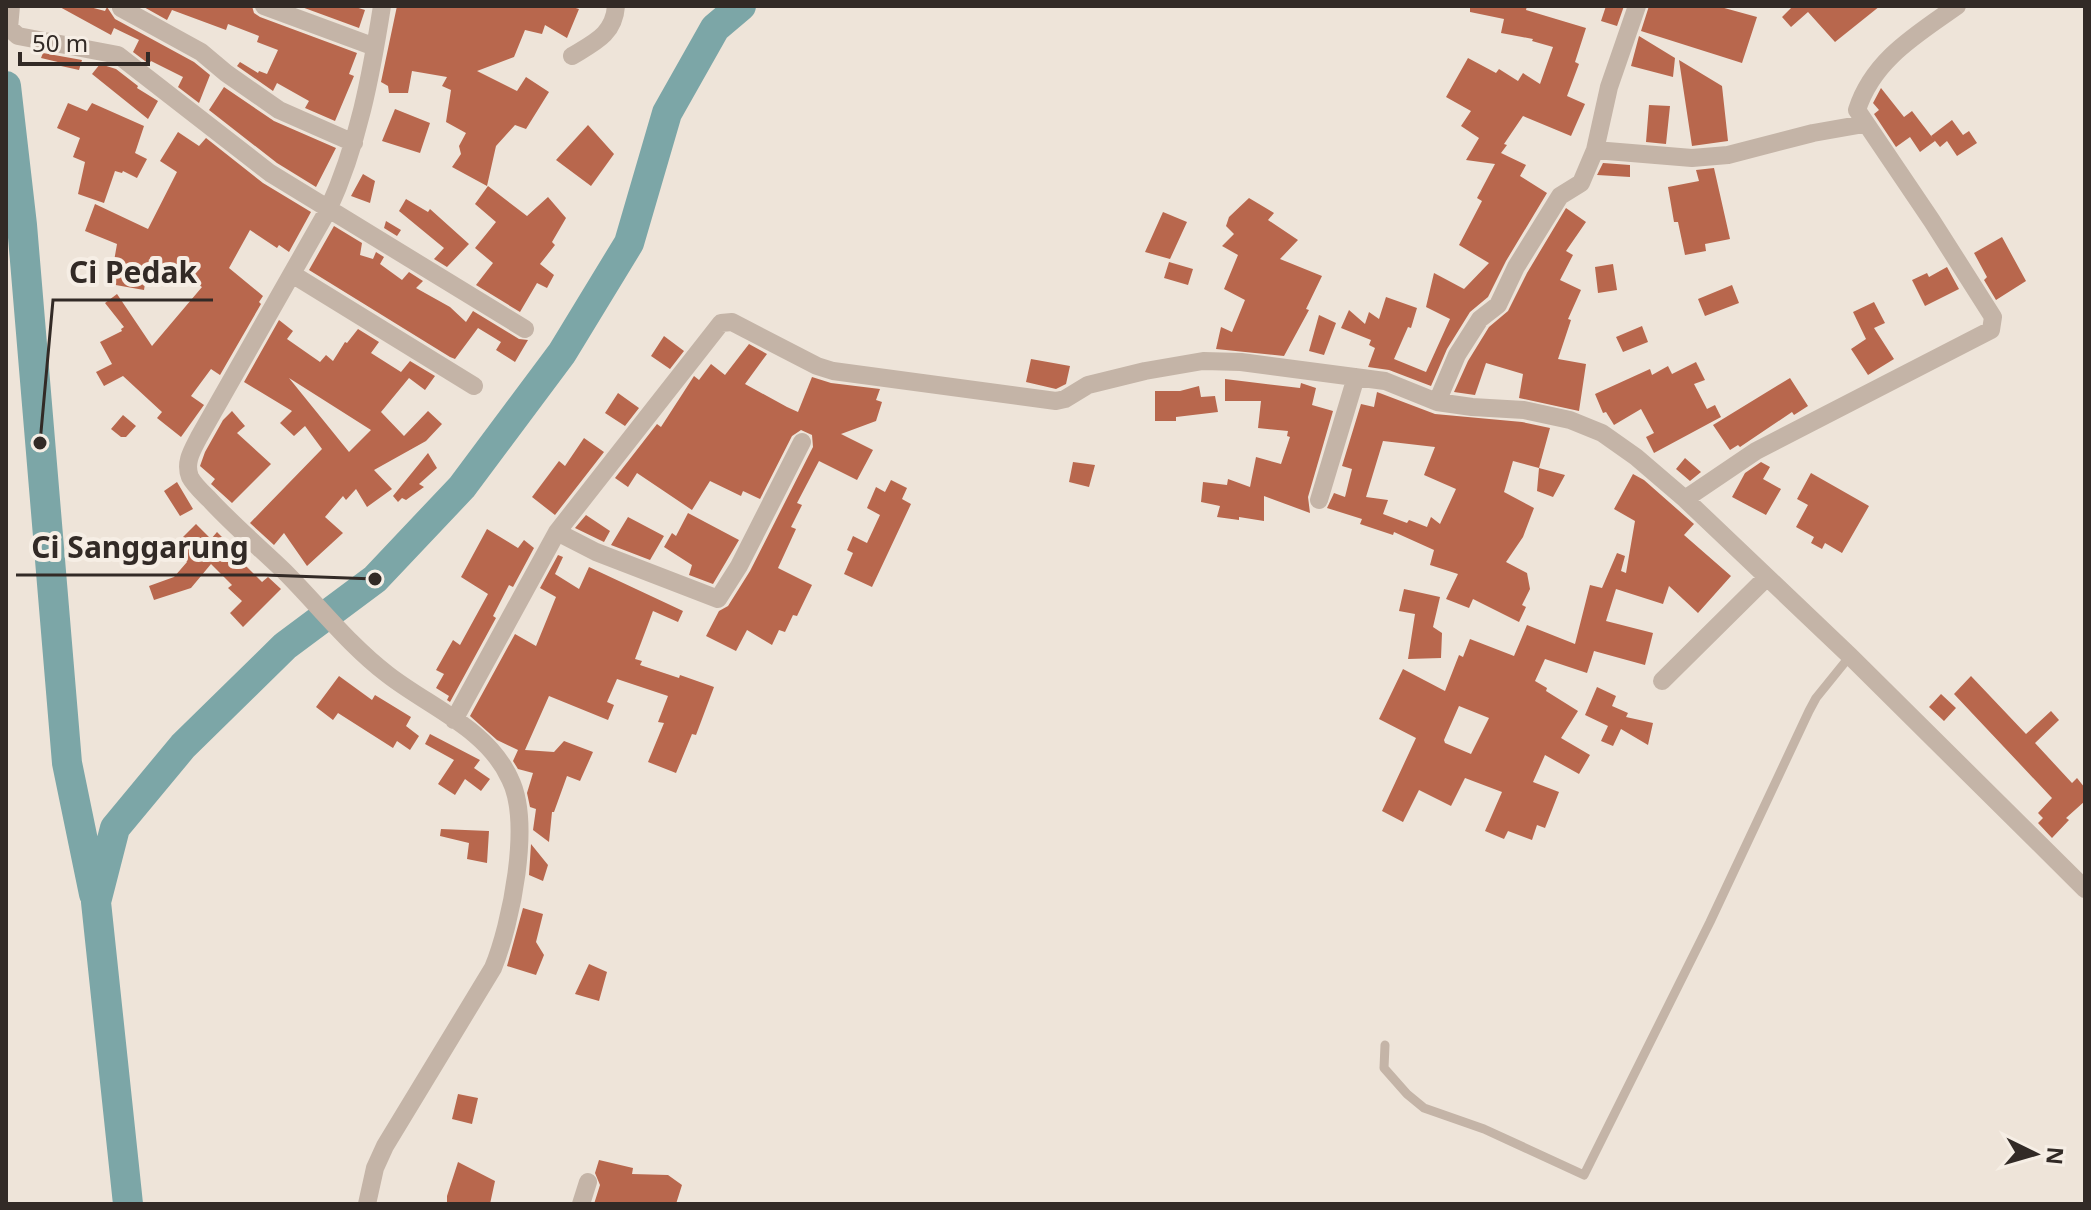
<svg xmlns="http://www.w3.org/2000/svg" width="2091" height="1210" viewBox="0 0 2091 1210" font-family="'Noto Sans',sans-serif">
<rect width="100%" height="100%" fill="#eee4d9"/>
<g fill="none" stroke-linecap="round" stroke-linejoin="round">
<path stroke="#7ca6a7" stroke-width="30" d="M6,86l16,139 45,538 27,131
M128,1204l-32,-302 19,-74 68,-82 102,-100 90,-67 87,-92 100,-134 67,-110 38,-130 48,-85 26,-22"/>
</g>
<path fill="#b8674d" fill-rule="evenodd" d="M58,6h28l19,5 2,-4 8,12 79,43 16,13 -11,28 -21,-16 5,-10 -32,-16 -2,3 -16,-12 6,-12 -25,-12 -3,7z
M142,6h110l2,7 6,4 97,36 -8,21 5,2 -19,45 -30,-13 4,-7 -32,-18 -4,8 -36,-25 3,-4 18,11 1,-2 8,3 11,-24 -21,-8 2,-6 -31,-12 -2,6 -54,-20 -5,10z
M299,6h53l13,4 -6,18z
M397,6h172l10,3 -12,29 -22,-13 -3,9 -17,-4 -11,27 -37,14 40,20 9,-14 23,15 -23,37 -11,-4 -19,21 -9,40 -35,-19 9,-13 -2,-8 7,-13 -20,-11 5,-32 -9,-4 5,-9 -35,-6 -4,22h-19l-1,-7 -7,-4z
M1470,6h57l-1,4 60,18 -11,34 4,2 -12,32 18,8 -14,32 -48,-20 -19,28 3,1 -6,8 25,12 -6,11 27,17 -41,68 -18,36 -18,15 -23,37 -16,37 -42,-16 -21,-3 7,-19 -6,-3 2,-5 -30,-12 8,-18 16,14 4,-12 10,7 7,-22 31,11 -6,20 -3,-1 -14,32 32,13 24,-53 -24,-12 8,-34 30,16 25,-26 -30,-18 23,-44 -5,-3 18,-34 -29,-4 13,-22 -18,-12 10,-15 -25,-14 22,-39 28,15 3,-4 19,12 5,-8 17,11 13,-37 -21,-6 1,-2 -32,-6 3,-14 -34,-7z
M1606,6h18l-7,20 -16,-5z
M1649,6h68l40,11 -15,46 -101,-32z
M1793,6h87l-45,36 -27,-30 -17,15 -9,-10z
M1639,36l36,22 -2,19 -42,-11z
M43,53l39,7 -3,10 -18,-4 1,-3 -21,-5z
M1679,60l43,26 6,55 -36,5z
M100,64l16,5 22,17 -1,2 21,13 -10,18 -56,-45z
M224,87l50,34 62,27 -20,39 -39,-24 -68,-53z
M1881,88l23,29 8,-6 23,30 -15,11 -10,-15 -14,10 -22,-33 5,-4 -6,-7z
M68,103l19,8 5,-8 52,23 -9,27 12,6 -10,19 -14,-7 -1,2 -7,-2 -11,32 -26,-9 7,-32 -12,-5 7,-19 -23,-10z
M1649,105l21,1 -4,38 -20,-2z
M395,109l35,14 -10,30 -38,-12z
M1952,120l11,15 6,-4 8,12 -20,13 -10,-15 -7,6 -9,-11z
M588,125l26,29 -23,32 -35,-26z
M178,132l21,14 7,-8 57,45 48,29 -22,40 -10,-7 -2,3 -27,-18 -21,38 34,28 -4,6 2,2 -41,71 -9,-6 -20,27 13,9 -23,32 -24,-19 5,-6 -39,-36 -19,10 -8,-14 16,-8 -12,-22 22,-11 -1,-2 3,-2 -19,-24 12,-9 35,52 50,-59 -28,-19 -1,3 -24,-12 -5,31 -34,-6 7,-40 -32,-13 10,-27 53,25 29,-57 -17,-11z
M1603,163l27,2v12l-33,-2z
M1714,168l16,71 -25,5 1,7 -21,4 -7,-33h-4l-6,-35 31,-6 -3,-11z
M363,174l12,7 -5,22 -19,-7z
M488,186l39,30 21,-19 18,21 -14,24 3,3 -15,19 14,11 -7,13 -10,-5 -17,29 -44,-27 17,-22 -18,-15 21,-26 -21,-18z
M1249,198l25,15 -6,7 30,20 -18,19 42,17 -16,33 3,1 -25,46 -68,-7 5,-22 11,5 13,-32 -21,-11 14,-34 -16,-9 12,-12 -8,-8 3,-9z
M406,199l22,13 2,-3 39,35 -22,23 -13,-8 10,-11 -45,-37z
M1566,208l20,14 -20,29 7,4 -13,25 21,10 -13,29 3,1 -13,39 28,5 -7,47 -60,-13 4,-24 -37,-11 -11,32 -21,-3 14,-31 21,-34 19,-16 19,-38z
M1163,212l24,10 -17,37 -25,-7z
M386,221l15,9 -4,6 -13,-8z
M334,226l28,17 -2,12 13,4 3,-7 8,5 -4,7 22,16 7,-8 14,9 -7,7 34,19 16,15 7,-11 46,28 9,1 -13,22 -19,-12 5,-8 -23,-14 -23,31 -5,-2 -141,-87z
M2002,237l24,44 -30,19 -12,-20 3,-3 -13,-24z
M1169,262l24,7 -5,16 -24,-7z
M1613,264l4,26 -19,3 -3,-26z
M1947,267l12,22 -34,17 -13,-26 15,-7 2,4z
M1732,285l7,18 -34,13 -7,-17z
M1874,302l11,21 -11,5 20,31 -26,16 -17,-26 15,-10 -13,-27z
M1319,315l17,8 -12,32 -15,-4z
M279,320l14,11 -6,8 33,23 6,-7 7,6 12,-19 2,1 11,-14 21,13 -8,11 30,19 9,-11 25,15 -10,14 -16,-12 -28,34 23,24 24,-25 14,13 -16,17 -52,29 18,19 -25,18 -11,-18 -10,11 -3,-4 -18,21 18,16 -36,33 -23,-33 -10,12 -24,-22 72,-74 -17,-23 -11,10 -14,-13 12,-12 -48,-29zM289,378l82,52 -22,22z
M1642,326l6,16 -25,10 -7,-15z
M664,336l20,15 -14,18 -19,-13z
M749,344l18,10 -22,30 42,23 11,5 14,-35 19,6 49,6 -4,11 6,2 -6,19 -35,13 32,16 -16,30 -38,-19 -22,42 5,2 -11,22 5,2 -18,39 34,17 -15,31 -4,-1 -8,17 -6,-2 -7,15 -25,-15 -11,21 -30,-15 13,-25 9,-5 22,-35 63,-124 -1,-12 -11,-5 -9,6 -32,63 -17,-8 -2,5 -31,-15 -18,29 -55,-37 -9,14 -13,-9 42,-54 4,3 33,-51 5,4 12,-16 14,11z
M1031,359l39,7 -4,18 -10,5 -30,-7z
M1696,362l9,18 -11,4 13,25 8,-4 6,12 -67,36 -8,-16 8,-4 -13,-24 -27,16 -8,-13 -3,1 -8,-19 55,-25 2,6 16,-9 4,8z
M1790,378l18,28 -14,9 -2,-3 -52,35 -2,-2 -8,5 -17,-25z
M1225,379l75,9 1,-5 15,5 -4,17 21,6 -25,86 2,16 -46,-17v25l-25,-4v3l-22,-3 3,-11 -19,-4 2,-20 24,3 1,-6 22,8 6,-30 25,7 9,-27 -3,-1 1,-5 -30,-3 3,-27h-36z
M1199,386l2,11 14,-1 3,16 -42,5v4h-21v-30h25z
M1377,392l58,22 87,8 28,6 -11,40 -26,-7 -9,31 30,16 -11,29 -17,25 21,11 3,16 -8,16 4,2 -7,15 -46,-23 -4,9 -23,-9 12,-25 -28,-9 4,-15 -40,-18 -1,3 -33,-11 2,-5 -35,-11 7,-15 11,4 7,-28 -10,-3 19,-62 13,3zM1383,441l52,6 -11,28 32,14 -16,35 -9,-7 -4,10 -18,-7 -2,3 -24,-9 5,-14 -22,-3z
M618,393l21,15 -14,18 -20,-13z
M232,411l13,15 -8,7 34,31 -39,39 -21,-19 4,-5 -15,-13 5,-14 18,-32z
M123,415l13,11 -10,11h-5l-10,-8z
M584,438l20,14 -49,63 -23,-18 27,-36 6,5z
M428,453l9,15 -18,16 5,3 -18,13 -4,-2 -4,4 -5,-6z
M1685,458l16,14 -11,9 -14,-12z
M1073,462l22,3 -6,22 -20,-5z
M1761,462l9,5 -7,12 18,10 -15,26 -34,-18 13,-24z
M1539,468l26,7 -12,22 -16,-6z
M1811,473l58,33 -27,47 -17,-10 -3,6 -11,-6 3,-6 -18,-10 12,-22 -11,-6z
M1633,474l11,6 50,44 -10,11 47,41 -33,37 -29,-27 -6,18 -47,-15 -10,32 47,12 -8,32 -51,-14 -7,22 -42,-14 -10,22 12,7 -1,3 32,20 -17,27 29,17 -11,19 -34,-19 -12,27 26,10 -14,36 -8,-3 -5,15 -24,-9 -4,8 -19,-8 17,-39 -37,-14 -14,28 -32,-16 -16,32 -21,-11 34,-73 -37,-19 24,-50 42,22 14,-36 4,2 7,-18 44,17 13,-31 48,19 15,-59 12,3 15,-35 8,3 -4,15 5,2 9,-52 -21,-12zM1459,706l30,12 -18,36 -26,-11 -1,-3z
M891,480l16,8 -5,11 9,5 -39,83 -28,-13 9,-21 -6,-3 6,-14 14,7 13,-28 -13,-7 9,-21 9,5z
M177,482l16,27 -13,7 -16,-25z
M688,513l51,27 -26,44 -24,-9 3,-10 -28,-18 8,-14 4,3z
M586,515l24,16 -6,11 -29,-14z
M628,517l36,19 -14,24 -39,-15z
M196,524l15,15 6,-7 12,12 4,-4 11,24 18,18 6,-5 13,12 -38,38 -13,-14 12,-12 -14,-13 4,-3 -21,-21 -20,24 -37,12 -5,-14 25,-9 13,-15 -14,-15z
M487,529l31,19 6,-8 10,8 -21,39 -4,-2 -16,31 3,2 -46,84 -3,-2 2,-4 -13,-8 8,-14 -8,-4 17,-30 7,5 28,-51 -27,-17z
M558,555l5,2 -8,17 24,15 10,-22 94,44 -5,11 -25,-11 -18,48 7,2 -2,4 39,13 1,-3 34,12 -18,48 -4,-1 -16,39 -28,-11 16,-39 -6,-1 10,-26 -51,-17 -10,23 7,3 -6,15 -59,-24 -24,54 29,2 10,-11 29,11 -13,29 -13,-5 -13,36h-2l-3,30 -16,-12 3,-21 -6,-2 -3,-14 6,-20 -15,-4 -5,-8 5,-11 -21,-10 -27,-24 45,-82 21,12 20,-49 -16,-9z
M1404,589l36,8 -7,30 9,6 -1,25 -33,1 7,-45 -16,-3z
M339,676l33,24 3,-5 36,22 -5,9 13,10 -9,14 -13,-9 -4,7 -55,-35 -5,7 -17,-13z
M1971,676l55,58 25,-23 8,9 -24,23 37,40 5,-5 8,10v13l-19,17 3,2 -17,18 -14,-15 5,-5 -5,-5 14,-15 -98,-104z
M1597,687l19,9 -4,10 16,7 -2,4 27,6 -5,22 -27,-16 -8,17 -12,-5 7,-15 -23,-11z
M1941,694l15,14 -12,13 -15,-14z
M430,734l50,26 -6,8 16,11 -9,12 -16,-12 -10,16 -17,-11 16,-24 -29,-16z
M441,829l48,2 -2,32 -20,-4 2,-16 -29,-7z
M531,844l17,21 -5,16 -14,-6z
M523,908l20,6 -7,28 8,13 -8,20 -29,-9z
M589,964l18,8 -8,29 -24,-7z
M458,1094l20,4 -6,26 -20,-5z
M599,1160l34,8 -1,6 36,1 14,10 -6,19h-82l6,-19 -5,-12z
M458,1162l37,19 -5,23h-43v-8z"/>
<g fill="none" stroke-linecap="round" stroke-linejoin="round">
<path stroke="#c4b4a7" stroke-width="9" d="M1385,1045l-1,23 23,26 17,14 60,21 100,46 126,-253 99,-211 7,-13 34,-42"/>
<path stroke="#c4b4a7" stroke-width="18" d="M11,6l-2,22 9,8 100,19 152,118 255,156
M264,6l111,41
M121,8l80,44 25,21 53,37 75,33
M572,56c23,-14 42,-22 44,-50
M1595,150l97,8 36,-3 85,-22 51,-9
M292,274l182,112
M1437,402l20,-47 23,-36 18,-14 18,-38 44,-71 21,-13 14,-33 14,-63 28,-81
M1685,499l71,-48 235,-121 2,-13 -61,-96 -75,-111c16,-50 59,-75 100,-104
M1319,500l37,-123
M557,532l39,20 122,47 21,-33 63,-124
M1662,681l104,-103
M454,720l103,-188 164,-209 11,-1 85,44 16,5 223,30 9,-2 23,-14 57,-14 58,-10 38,1 144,19 52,21 35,5 52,3 46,10 32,13 34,24 49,42 165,157 235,233
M367,1204l8,-36 10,-22 108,-178c18,-44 39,-145 17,-189 -23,-51 -81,-72 -123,-105 -38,-29 -69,-69 -103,-103 -25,-24 -51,-46 -74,-71 -7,-7 -16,-15 -20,-23 -6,-15 3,-28 9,-40l129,-227c30,-65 43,-134 54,-204
M581,1204l7,-22"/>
</g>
<path fill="none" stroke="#322a26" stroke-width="3" d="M40 443L53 300H213M375 579L265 575H16"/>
<g fill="#322a26" stroke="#f6eee5" stroke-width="3">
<circle cx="40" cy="443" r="8"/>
<circle cx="375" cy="579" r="8"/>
</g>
<g font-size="30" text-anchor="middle" font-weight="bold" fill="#322a26" stroke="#f6eee5" stroke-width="8" stroke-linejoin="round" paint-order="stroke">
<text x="133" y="283">Ci Pedak</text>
<text x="140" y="558">Ci Sanggarung</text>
</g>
<rect width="2091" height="1210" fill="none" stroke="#322a26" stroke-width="16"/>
<g transform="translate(2035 1154) rotate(95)" stroke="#f6eee5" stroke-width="6" paint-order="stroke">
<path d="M0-6L14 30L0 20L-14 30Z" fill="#322a26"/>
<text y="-12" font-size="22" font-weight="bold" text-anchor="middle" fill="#322a26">N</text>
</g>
<path d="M20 52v12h128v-12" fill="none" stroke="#322a26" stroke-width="4"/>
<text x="32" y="52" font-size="24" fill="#322a26" stroke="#f6eee5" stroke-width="6" paint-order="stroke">50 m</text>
</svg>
